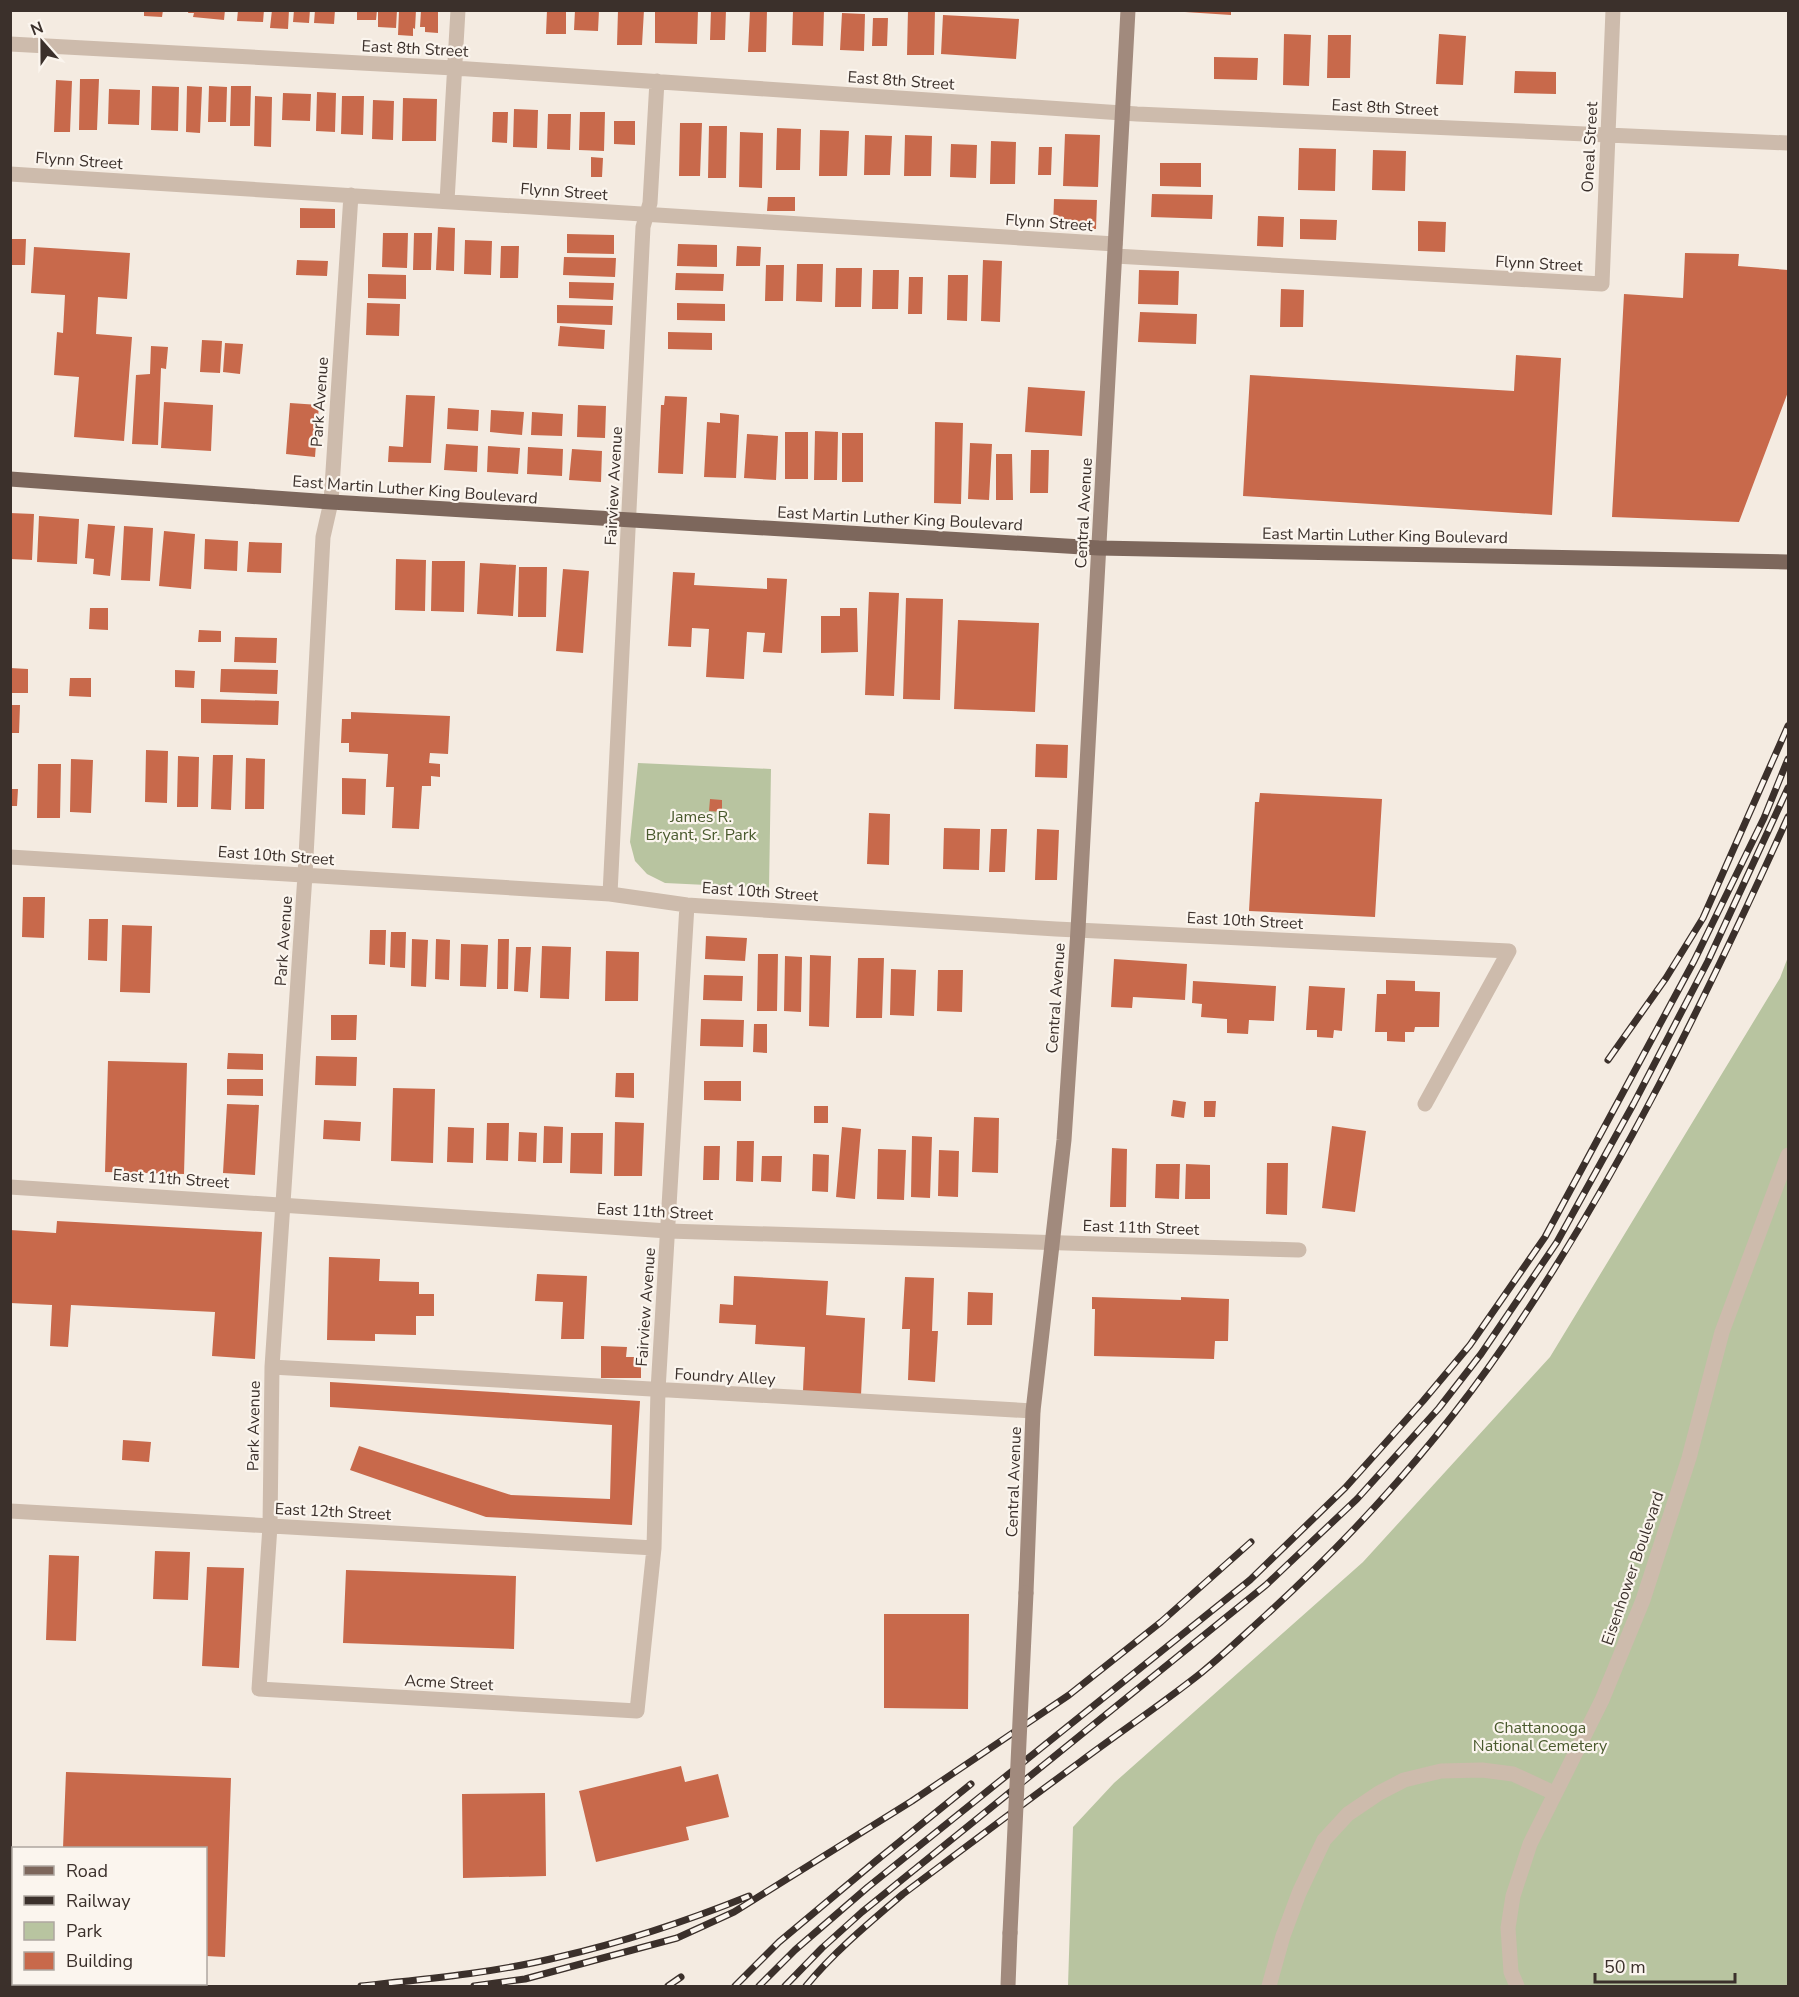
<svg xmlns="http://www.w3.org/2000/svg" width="1799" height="1997" viewBox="0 0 1799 1997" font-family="'Nunito Sans',sans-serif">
<rect width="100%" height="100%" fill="#f4ebe1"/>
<path fill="#b8c4a0" d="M638,763l133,6 -2,119 -104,-5 -18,-9 -12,-13 -5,-19z
M1788,957v1029h-720l5,-159 41,-44 249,-221 187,-205 230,-379z"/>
<path fill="#c8694b" d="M144,10h19l-1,7 -18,-1z
M189,10h36l-1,10 -31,-3 1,-4h-6z
M238,10h26l-1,12 -26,-1z
M272,10h17l-1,19 -18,-1z
M294,10h16l-1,13 -16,-1z
M315,10h20l-1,14 -20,-1z
M357,10h20l-1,10h-19z
M378,10h19l-1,18 -18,-1z
M399,10h17l-1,19 -2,-1v8l-15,-1z
M421,10h17v23l-13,-1v-5h-5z
M547,10h19v24h-20z
M575,10h24l-1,21 -24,-1z
M618,10h26l-2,35h-25z
M655,10h43l-1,34 -42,-1z
M711,10h15l-1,30h-15z
M750,10h17l-1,42h-18z
M793,10h31l-1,36 -31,-1z
M908,10h27l-1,45h-27z
M1185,10h46v5l-46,-3z
M842,13l23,1 -1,37 -24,-1z
M943,15l76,4 -3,40 -75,-5z
M873,18h15l-1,28h-15z
M1284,34l27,1 -2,51 -26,-1z
M1439,34l27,2 -3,49 -27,-1z
M1328,35h23l-1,43h-23z
M1214,57l44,1 -1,22 -43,-1z
M1515,71l41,1v22l-42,-1z
M80,79h19l-2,51h-18z
M56,80l16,1 -2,51h-16z
M152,86l27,1 -1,44 -27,-1z
M187,86l15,1 -2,46 -14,-1z
M209,86l18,1 -1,35h-18z
M231,86h20l-1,40h-20z
M109,89l31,1 -1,35 -31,-1z
M317,92l19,1 -1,39 -19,-1z
M283,93l28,1 -1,27 -28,-1z
M255,96l17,1 -1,50 -17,-1z
M342,96h22l-1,39 -22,-1z
M403,98l34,1 -1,42h-34z
M373,100l21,1 -1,39 -21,-1z
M514,109l24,1 -1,38 -24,-1z
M493,112h15l-1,31 -15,-1z
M580,112h25l-1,39 -25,-1z
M548,114h23l-1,36 -23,-1z
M614,121h21v24l-21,-1z
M680,123h22l-2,53h-21z
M709,126h18l-1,52h-18z
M777,128l24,1 -1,41h-24z
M820,130l29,1 -2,45h-28z
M740,132l23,1 -1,55 -23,-1z
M1065,134l35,1 -2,52 -35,-1z
M865,135l27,1 -2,39h-26z
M905,135l27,1 -1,40h-27z
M991,141l25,1 -1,42h-25z
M951,144l26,1 -1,33 -26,-1z
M1039,147h13l-1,28h-13z
M1299,148l37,1 -1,42 -37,-1z
M1373,150l33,1 -1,40 -33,-1z
M591,157l12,1 -1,19h-11z
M1160,163h41v24l-41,-1z
M1152,194l61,1 -1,24 -61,-2z
M768,197h27v14h-28z
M1054,199l43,1 -1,29 -43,-1z
M300,208l35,1v19h-35z
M1258,216l26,1 -1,30 -26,-1z
M1300,219l37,1 -1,20 -36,-1z
M1418,221l28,1 -1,30 -27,-1z
M438,227l17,1 -1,43 -18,-1z
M383,233h25l-1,35 -25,-1z
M414,233h18l-1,37h-18z
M567,234l47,1v19l-47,-1z
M10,239h16l-1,26h-15z
M465,240l27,1 -1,34 -27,-1z
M678,244l39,1v22l-40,-1z
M501,246h18l-1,32h-18z
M737,246l24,1 -1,19h-24z
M34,247l96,6 -3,46 -29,-2 -2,37 36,3 -8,104 -50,-4 5,-60 -25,-2 3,-43 6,1 2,-38 -34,-2z
M1685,253l54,1 -1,12 50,4v122l-49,130 -127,-5 12,-223 59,4z
M564,257l52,1 -1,19 -52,-2z
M297,260l31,1 -1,15 -31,-1z
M983,260l19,1 -2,61 -19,-1z
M797,264h26l-1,38 -26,-1z
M766,265h18l-1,36h-18z
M836,268h26l-1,39h-26z
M873,270h26l-1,39h-26z
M1139,270l40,1 -1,34 -40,-1z
M676,273l48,1 -1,17 -48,-1z
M368,274l38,1v24l-38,-1z
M948,275h20l-1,46 -20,-1z
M909,277h14l-1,37h-14z
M569,282l45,1 -1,17 -44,-2z
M1281,289l23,1 -1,37h-23z
M367,303l33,1 -1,32 -33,-1z
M677,303l48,1v17l-48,-1z
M557,305l56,1 -1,19 -55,-2z
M1140,312l57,2 -1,30 -58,-2z
M560,326l45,4 -1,19 -46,-3z
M668,332l44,1v17l-44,-1z
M202,340l20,1 -2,32 -20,-1z
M225,343l18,1 -3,30 -17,-2z
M151,346l17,1 -2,22 -5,-1 -3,77 -26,-1 4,-69 14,-1z
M1516,355l45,3 -9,157 -309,-19 7,-121 264,16z
M1028,387l57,4 -3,45 -57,-4z
M406,395l29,1 -4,67 -43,-1 1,-16 14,1z
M665,396l22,1 -4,77 -25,-1 3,-68h3z
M164,402l49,3 -2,46 -50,-3z
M290,403l29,2 -4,52 -29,-3z
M578,405l28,1 -1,32 -28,-1z
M448,408l31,2 -1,21 -31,-2z
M491,410l33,2 -2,23 -32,-3z
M532,412l31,2 -1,22 -31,-1z
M720,413l19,2 -3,63 -32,-1 3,-55 13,1z
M935,422l28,1 -2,81 -27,-1z
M815,431l23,1 -1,48h-23z
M785,432h23v47h-23z
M842,433h21v49h-21z
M747,434l31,2 -2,44 -32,-2z
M970,443l22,1 -3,56 -21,-1z
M446,444l32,2 -1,26 -33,-2z
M488,446l32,2 -2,26 -31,-2z
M528,447l35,2 -1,27 -35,-2z
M572,449l30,2 -1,31 -32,-2z
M1031,450h18l-1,43h-18z
M996,454h16l1,46h-17z
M10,513l24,1 -2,46 -22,-1z
M39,516l40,3 -2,45 -40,-2z
M88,524l27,2 -5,50 -17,-2 1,-15 -9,-1z
M124,526l29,2 -3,53 -29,-1z
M164,531l31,3 -4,55 -32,-3z
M205,539l33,2 -1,30 -33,-2z
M249,542l33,1 -1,30 -34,-1z
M396,559l30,1 -1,51 -30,-1z
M432,561h33l-1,51 -33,-1z
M480,563l36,2 -3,51 -36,-2z
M519,567h28l-1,50h-28z
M563,569l26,2 -6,82 -27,-2z
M673,572l22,1 -1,12 73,4v-11l20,1 -5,74 -19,-1 2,-19 -18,-1 -3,47 -38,-2 3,-48 -17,-1 -1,19 -23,-1z
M869,592l30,1 -5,103 -29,-1z
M906,598l37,1 -3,101 -37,-1z
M90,608h18v22l-19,-1z
M840,608h17l1,44 -37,1v-37h19z
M958,620l81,3 -4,89 -81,-3z
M199,630l22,1v11h-23z
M235,637l42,1 -1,25 -42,-1z
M10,668l18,1v24h-18z
M221,669l57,1 -1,24 -57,-2z
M175,670l20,1 -1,17 -19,-1z
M70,678h21v19l-22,-1z
M201,699l78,2 -1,24 -77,-2z
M10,705h10l-1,28h-9z
M351,712l99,4 -2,38 -18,-1 -1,10 11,1v13l-9,-1v10h-9l-3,43 -27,-1 2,-41h-8l2,-33 -39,-2v-9h-8l1,-24h9z
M1036,744l32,1 -1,33 -32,-1z
M146,750l22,1 -1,52 -22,-1z
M213,755h20l-2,55 -20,-1z
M178,756l21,1 -1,50h-21z
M246,758l19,1 -1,50h-19z
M71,759l22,1 -2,53 -21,-1z
M38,764h23l-1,54h-23z
M342,778l24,1 -1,36 -23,-1z
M10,789h8l-1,17h-7z
M1260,793l122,6 -7,118 -126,-6 6,-109h4z
M710,799l12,1v12l-13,-1z
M869,813l21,1 -1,51 -22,-1z
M944,828l36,1 -1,41 -36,-1z
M991,829h16l-2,43h-16z
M1037,829l22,1 -2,50h-22z
M23,897h22l-1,41 -22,-1z
M89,919h19l-1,42 -19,-1z
M122,925l30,1 -2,67 -30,-1z
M370,930h16l-1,35 -16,-1z
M391,932h15l-1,36 -15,-1z
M706,936l41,2 -2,23 -40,-2z
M412,939l16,1 -2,47 -15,-1z
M436,939l14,1 -1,40 -14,-1z
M498,939h11l-1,50h-11z
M461,944l27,1 -2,42 -26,-1z
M542,946l29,1 -2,52 -29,-1z
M516,947h15l-3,45 -14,-1z
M606,951l33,1 -1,49h-33z
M758,954h20l-1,57h-20z
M810,955l21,1 -2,71 -20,-1z
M785,956l17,1 -1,55 -17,-1z
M858,958h26l-2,60h-26z
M1114,959l73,5 -2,36 -52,-3 -1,11 -21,-1z
M891,969l25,1 -2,46 -24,-1z
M938,970h25l-1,42 -25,-1z
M704,975l39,1 -1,25 -39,-1z
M1386,980l29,1v10l25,1 -1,35h-24l-1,5h-9v10l-18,-1v-9h-12l2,-38h9z
M1193,981l83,5 -2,35 -25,-1 -1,14 -21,-1v-14l-26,-2 1,-13 -10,-1z
M1309,986l36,2 -3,43 -8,-1 -1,8 -16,-1v-7h-11z
M331,1015h26l-1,25h-25z
M701,1019l43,1 -1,27 -43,-1z
M754,1024h13v29l-14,-1z
M228,1053l35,1v16l-36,-1z
M316,1056l41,1 -1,29 -41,-1z
M108,1061l79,2 -3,111 -79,-2z
M616,1073h18v25l-19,-1z
M227,1079h36v17l-36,-1z
M704,1081h37v20l-37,-1z
M393,1088l42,1 -2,74 -42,-2z
M1173,1100l13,2 -2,16 -13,-2z
M1204,1101h12l-1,16h-11z
M227,1104l32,1 -4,70 -32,-2z
M814,1106h14v17h-14z
M974,1117l25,1 -1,55 -26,-1z
M324,1120l37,2 -1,19 -37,-2z
M615,1122l29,1 -2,53h-28z
M487,1123h22l-1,38 -22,-1z
M544,1126l19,1 -1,36h-19z
M1332,1126l34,5 -11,81 -33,-4z
M448,1127l26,1 -1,35 -26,-1z
M842,1127l19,2 -6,70 -19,-2z
M519,1132l18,1 -1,29 -18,-1z
M571,1133h32l-1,41 -32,-1z
M912,1136l20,1 -2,61 -19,-1z
M737,1141h17l-1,41 -17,-1z
M704,1146h16l-1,34h-16z
M1112,1148l15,1 -1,58h-16z
M878,1149l28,1 -2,50 -27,-1z
M939,1150l20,1 -1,46 -20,-1z
M813,1154l16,1 -1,37 -16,-1z
M762,1156h20l-1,26 -20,-1z
M1267,1163h21l-1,52 -21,-1z
M1156,1164h24l-1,35 -24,-1z
M1186,1164l24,1v34h-25z
M57,1221l205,11 -7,127 -43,-3 3,-44 -144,-7 -3,42 -18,-1 2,-41 -42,-2v-73l46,3z
M329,1257l51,2 -1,22 40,1v12h15v22h-18v19l-41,-1v7l-48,-1z
M537,1274l50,2 -3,63h-23l2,-37 -28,-1z
M734,1276l94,5 -2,34 39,3 -4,77 -58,-4 2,-44 -50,-3 1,-19 -37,-2 1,-19 13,1z
M905,1277l29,1 -2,53h6l-3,51 -27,-2 2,-51h-8z
M968,1292l25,1 -1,32h-25z
M1092,1297l89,3v-3l48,2 -1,42h-13l-1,18 -120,-3 1,-47h-3z
M601,1346l26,1 -1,10h15v21h-40z
M330,1382l310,19 -8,124 -146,-8 -136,-47 9,-24 152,49 99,4 2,-74 -282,-18z
M123,1440l28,2 -2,20 -27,-2z
M155,1551l35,1 -2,48 -35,-1z
M49,1555l30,1 -3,85 -30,-1z
M207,1567l37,1 -5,100 -37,-2z
M346,1570l170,6 -2,73 -171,-6z
M884,1614h85l-1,95 -84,-1z
M681,1766l4,16 33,-8 11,43 -43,10 3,13 -93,22 -17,-71z
M66,1772l165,6 -6,179 -19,-1v-108h-143z
M545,1793l1,83 -83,2 -1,-84z"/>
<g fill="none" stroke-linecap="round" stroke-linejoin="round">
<path stroke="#cdbbac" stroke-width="15" d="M10,44l444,24 683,46 651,29
M10,174l1105,70
M351,195l-20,307 -8,35 -18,338 -33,492 -2,159 -11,163 378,22 17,-163 4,-158 29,-485
M447,201l11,-191
M1115,256l487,28 11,-274
M10,857l600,37 77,11 369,24 453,22 -84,153
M610,894l33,-667 7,-24 7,-122
M10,1187l658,44 631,19
M272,1367l761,44
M10,1511l644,37
M1269,1986l14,-50 16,-43 25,-53 24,-26 31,-21 25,-13 37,-9 41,-1 31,4 41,19
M1517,1986l-6,-14 -3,-44 5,-32 17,-52 72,-144 41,-100 46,-142 33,-126 66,-177"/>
<path stroke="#a18a7d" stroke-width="15" d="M1026,1593l7,-182 31,-271 14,-210 50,-920
M1008,1986l2,-53"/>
<path stroke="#7d675c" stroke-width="15" d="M10,479l321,23 768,46 689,14"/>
<defs>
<path id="rail" d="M1608,1060l58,-82 37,-60 85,-192
M10,1976h4
M70,1984l39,2
M10,1986h4
M361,1986c66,-7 133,-13 198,-29 65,-15 128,-36 190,-61
M474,1986l51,-7 152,-41 57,-26 178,-111 157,-106 92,-73 90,-80
M668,1986l13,-9
M735,1986l44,-44 98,-82 94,-76
M759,1986l36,-36 73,-63 382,-307 95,-92 78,-87 47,-56 75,-108 149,-276 70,-143 24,-59
M785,1986l37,-38 40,-36 404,-327 91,-86 82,-91 42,-54 76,-112 77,-139 74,-142 80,-173
M806,1986c28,-34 63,-63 97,-92 59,-44 118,-89 177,-132 40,-30 82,-58 121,-89 22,-18 43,-38 64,-57 89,-81 172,-173 240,-272 113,-165 201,-346 283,-527"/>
</defs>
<use href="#rail" stroke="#3b302b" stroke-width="7"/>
<use href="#rail" stroke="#fbf5ee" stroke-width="4.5" stroke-dasharray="14" stroke-linecap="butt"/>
<path stroke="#a18a7d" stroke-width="15" d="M1010,1933l16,-340"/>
</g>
<g text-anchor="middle" stroke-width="4.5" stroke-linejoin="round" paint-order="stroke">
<g font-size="16" fill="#3b302b" stroke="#fbf5ee">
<text transform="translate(415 48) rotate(3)" y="6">East 8th Street</text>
<text transform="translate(901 80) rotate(4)" y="6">East 8th Street</text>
<text transform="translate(1385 107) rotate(3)" y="6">East 8th Street</text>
<text transform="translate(1589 147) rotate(-87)" y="6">Oneal Street</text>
<text transform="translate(79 160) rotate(4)" y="6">Flynn Street</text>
<text transform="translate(564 191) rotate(4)" y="6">Flynn Street</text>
<text transform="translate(1049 222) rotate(4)" y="6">Flynn Street</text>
<text transform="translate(1539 263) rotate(3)" y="6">Flynn Street</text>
<text transform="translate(319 402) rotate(-86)" y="6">Park Avenue</text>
<text transform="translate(613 486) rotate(-87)" y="6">Fairview Avenue</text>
<text transform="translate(415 489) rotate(4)" y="6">East Martin Luther King Boulevard</text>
<text transform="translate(1083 513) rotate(-87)" y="6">Central Avenue</text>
<text transform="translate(900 518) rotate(3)" y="6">East Martin Luther King Boulevard</text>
<text transform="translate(1385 535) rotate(1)" y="6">East Martin Luther King Boulevard</text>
<text transform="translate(276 855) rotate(4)" y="6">East 10th Street</text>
<text transform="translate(760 891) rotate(4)" y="6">East 10th Street</text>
<text transform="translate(1245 920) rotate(3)" y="6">East 10th Street</text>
<text transform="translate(283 941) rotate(-86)" y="6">Park Avenue</text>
<text transform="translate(1055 998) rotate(-86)" y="6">Central Avenue</text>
<text transform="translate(171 1178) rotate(4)" y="6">East 11th Street</text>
<text transform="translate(655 1211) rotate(3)" y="6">East 11th Street</text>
<text transform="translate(1141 1227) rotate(2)" y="6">East 11th Street</text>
<text transform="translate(645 1307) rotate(-86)" y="6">Fairview Avenue</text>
<text transform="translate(725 1376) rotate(3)" y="6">Foundry Alley</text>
<text transform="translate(253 1426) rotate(-89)" y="6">Park Avenue</text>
<text transform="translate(1013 1482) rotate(-88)" y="6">Central Avenue</text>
<text transform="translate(333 1511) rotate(3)" y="6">East 12th Street</text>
<text transform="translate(1632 1568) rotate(-71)" y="6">Eisenhower Boulevard</text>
<text transform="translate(449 1682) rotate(3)" y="6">Acme Street</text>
</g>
<g font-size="16" fill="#4a5a2e" stroke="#fbf5ee">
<text x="701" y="822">James R.<tspan x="701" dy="18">Bryant, Sr. Park</tspan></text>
<text x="1540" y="1733">Chattanooga<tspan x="1540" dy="18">National Cemetery</tspan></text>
</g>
</g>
<rect width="1799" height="1997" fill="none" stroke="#3b302b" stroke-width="24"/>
<rect x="12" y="1847" width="195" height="138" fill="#fbf5ee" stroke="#aea6a0" stroke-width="1.5"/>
<rect x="24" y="1866" width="30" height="9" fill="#7d675c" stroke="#aea6a0" stroke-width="1.5"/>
<text x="66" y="1877" font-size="18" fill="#3b302b">Road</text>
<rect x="24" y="1896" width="30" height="9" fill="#3b302b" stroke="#aea6a0" stroke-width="1.5"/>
<text x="66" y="1907" font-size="18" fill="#3b302b">Railway</text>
<rect x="24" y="1922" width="30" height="18" fill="#b8c4a0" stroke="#aea6a0" stroke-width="1.5"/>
<text x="66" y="1937" font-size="18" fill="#3b302b">Park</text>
<rect x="24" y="1952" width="30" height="18" fill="#c8694b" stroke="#aea6a0" stroke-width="1.5"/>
<text x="66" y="1967" font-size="18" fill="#3b302b">Building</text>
<g transform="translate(42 42) rotate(339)" stroke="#fbf5ee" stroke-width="4.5" paint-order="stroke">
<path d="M0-4.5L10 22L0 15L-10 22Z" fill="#3b302b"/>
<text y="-9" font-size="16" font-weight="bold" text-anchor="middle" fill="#3b302b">N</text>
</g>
<path d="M1595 1973v9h140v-9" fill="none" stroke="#3b302b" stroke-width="3"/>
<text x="1604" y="1973" font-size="18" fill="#3b302b" stroke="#fbf5ee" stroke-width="4.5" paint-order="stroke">50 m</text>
</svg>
